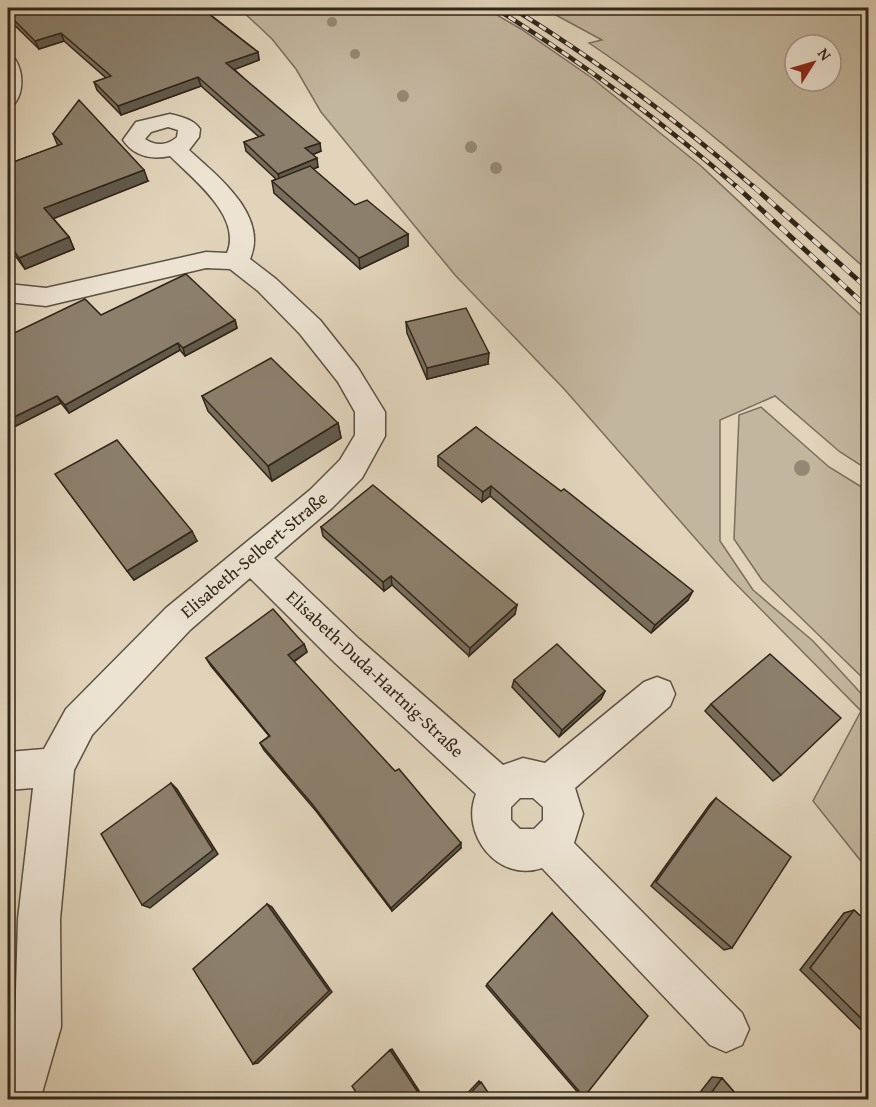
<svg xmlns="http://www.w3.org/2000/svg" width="876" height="1107" viewBox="0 0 876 1107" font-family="'Gentium Book Plus',serif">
<rect width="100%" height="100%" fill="#e1d4bb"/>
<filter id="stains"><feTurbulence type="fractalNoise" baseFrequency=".00333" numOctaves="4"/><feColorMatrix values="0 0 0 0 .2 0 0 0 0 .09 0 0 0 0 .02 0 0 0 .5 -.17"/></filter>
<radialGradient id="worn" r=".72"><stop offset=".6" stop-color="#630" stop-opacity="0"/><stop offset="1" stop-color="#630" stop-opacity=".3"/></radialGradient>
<path fill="#c3b69f" stroke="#7a6e5c" stroke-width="1.5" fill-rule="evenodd" d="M239,8h246l36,21 71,49 109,88 167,156v148l-28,-18 -65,-56 -55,24v121l33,49 60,51 55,60v169l-55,-69 48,-90 -130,-132 -166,-189 -110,-115 -134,-163 -25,-43 -24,-30z
M543,8h325v263c-90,-80 -179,-161 -279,-228l13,-3zM795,45h36v36h-36z
M761,407l68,60 39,24v192l-106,-103 -28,-41 5,-124z"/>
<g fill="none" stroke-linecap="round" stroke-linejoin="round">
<defs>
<path id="minor" d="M8,57l7,2c8,12 9,32 0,44l-7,2z
M170,114c12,3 23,5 30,15l-1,8 -10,13c28,26 80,65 61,109l26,20 44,41 38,48 27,44v24l-23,42 -30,30 -58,50 85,81 144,126 20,-7 22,5 99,-81 13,-5 13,5 5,12 -5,12 -95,82 8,26 -9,29 168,170 7,16 -7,16 -16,7 -16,-7 -168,-177c-45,15 -82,-35 -66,-74l-143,-133 -83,-83 -60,52 -98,105 -18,35 -14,149 1,108 -21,73h-32v-48l7,-25 3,-108 15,-131 -25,2v-38l36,-3 22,-40 100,-101 144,-118 30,-30 15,-25v-23l-17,-30 -38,-48 -42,-43 -28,-22 -24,-1 -160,38 -38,-4v-18l38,4 160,-36 21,1c16,-36 -35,-75 -57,-97 -19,4 -36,0 -47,-16l13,-18zM168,127l10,3 -1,7c-9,8 -21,10 -32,2l6,-7zM520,798h13l10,9v13l-9,9h-14l-9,-9v-13z"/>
</defs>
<use href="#minor" stroke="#5c5242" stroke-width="3"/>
<use href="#minor" fill="#ece3d3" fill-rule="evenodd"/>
<defs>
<path id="rail-far1" d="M495,8c86,54 167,113 243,180
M512,8c86,53 166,113 243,180"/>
<path id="rail" d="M736,186l132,122
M753,186l115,103"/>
</defs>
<use href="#rail-far1" stroke="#302619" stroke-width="4.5"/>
<use href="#rail" stroke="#302619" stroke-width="5"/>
<use href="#rail-far1" stroke="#ece3d3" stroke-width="3" stroke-dasharray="8" stroke-linecap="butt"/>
<use href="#rail" stroke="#ece3d3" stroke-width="4" stroke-dasharray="10" stroke-linecap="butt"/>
</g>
<g fill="#948874">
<circle cx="332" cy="22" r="5"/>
<circle cx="355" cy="54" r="5"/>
<circle cx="403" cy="96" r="6"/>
<circle cx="471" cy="147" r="6"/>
<circle cx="496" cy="168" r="6"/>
<circle cx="802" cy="468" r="8"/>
</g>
<path fill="#786e5e" stroke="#302619" stroke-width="1.5" d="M8,8l201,3 -2,1 51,40 1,8 -25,9 87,82 -9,4 6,12 -5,2 42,36 53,29v12l-48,23 -86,-76 -2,-12 4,-2 -30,-28 -2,-9 15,-5 -58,-51 -80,29 -24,-25 -3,-8 12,-4 -42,-37 -25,8 -31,-30z
M53,134l95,47 -95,37 16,19 5,12 -49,20 -17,-23v-82l50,-18z
M101,315l134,5 2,8 -52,28 -5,-6 -111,63 -8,-10 -53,27z
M406,322l82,42 -61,15 -20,-46z
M202,396l136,27 3,15 -69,43 -64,-70z
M476,427l212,173 -37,33 -161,-137 -8,6 -44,-36v-10z
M55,474l142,67 -63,39z
M321,527l194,87 -46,42 -77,-71 -8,6 -61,-55z
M304,644l3,8 -13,10 167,186 -69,63 -76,-100 -52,-61 -4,-7 9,-7 -58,-70 -5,-8z
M514,680l91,11 -4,8 -42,38 -47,-50z
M711,704l70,71 -8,6 -68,-70z
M716,798l16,150 -8,2 -73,-64 59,-82z
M854,910l14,13v114l-68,-67 44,-57z
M552,913l32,184 -4,-2 -94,-109z
M712,1077l10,1 19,22h-47z
M479,1081l14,19h-32z"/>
<path fill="#625a4c" stroke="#302619" stroke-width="1.5" d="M199,8h9l1,3 -8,3z
M61,33l3,8 -25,8 -4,-8z
M258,52l1,8 -31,12 -2,-9z
M198,77l3,9 -80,29 -3,-9z
M320,143l1,8 -14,6 -2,-9z
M317,158l1,9 -38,15 -2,-8z
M144,170l4,11 -98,39 -6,-12z
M408,234v12l-48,23 -1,-11z
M69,237l5,12 -49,20 -6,-11z
M235,320l2,8 -52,28 -2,-8z
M178,343l2,7 -111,63 -4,-8z
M489,353l-1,11 -61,15v-11z
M57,396l4,7 -53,27v-10z
M338,423l3,15 -69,43 -4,-15z
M491,486l-1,10 -8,6 1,-10z
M192,531l5,10 -63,39 -7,-9z
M391,576l1,9 -8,6 -1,-9z
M693,591l-5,9 -37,33 4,-8z
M517,605l-2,9 -46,42 1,-8z
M304,644l3,8 -16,11 -3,-8z
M605,691l-4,8 -42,38 3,-7z
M171,783l6,6 41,65 -68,54 -8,-3z
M461,843v5l-69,63 -1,-3z
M267,904l5,3 60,85 -74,71 -5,1z
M392,1049l33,51h-2l-33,-50z"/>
<path fill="#8c806d" stroke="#302619" stroke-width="1.5" d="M8,8h193l57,44 -32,11 94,80 -15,5 12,10 -39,16 -34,-32 20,-7 -66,-58 -80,29 -24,-24 17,-6 -50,-43 -26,8 -27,-27z
M79,100l65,70 -100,38 25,29 -50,21 -11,-16v-78l54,-20 -9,-10z
M310,166l45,39 12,-5 41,34 -49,24 -87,-77z
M186,274l49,46 -52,28 -5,-5 -113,62 -8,-9 -49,24v-84l77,-37 16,16z
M466,308l23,45 -62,15 -21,-46z
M271,358l67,65 -70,43 -66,-70z
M476,427l85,64 3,-2 129,102 -38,34 -164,-139 -8,6 -45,-36z
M117,440l75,91 -65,40 -72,-97z
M373,485l144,120 -47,43 -79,-72 -8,6 -62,-55z
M273,609l31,35 -16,11 107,116 4,-2 62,74 -70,65 -78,-103 -53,-62 10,-7 -64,-78z
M557,644l48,47 -43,39 -48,-50z
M770,654l71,64 -60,57 -70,-71z
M171,783l42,67 -71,55 -41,-71z
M716,798l75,59 -59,91 -76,-66z
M267,904l62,87 -76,73 -60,-95z
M854,910l14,13v102l-58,-57z
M552,913l96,103 -64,81 -97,-113z
M390,1050l33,50h-62l-9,-14z
M722,1078l19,22h-35z
M481,1082l12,18h-29z"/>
<g text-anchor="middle" stroke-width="4.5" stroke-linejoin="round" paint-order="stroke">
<g font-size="18" fill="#302619" stroke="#ece3d3">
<text transform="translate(254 555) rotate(-40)" y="6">Elisabeth-Selbert-Straße</text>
<text transform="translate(375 674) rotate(43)" y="6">Elisabeth-Duda-Hartnig-Straße</text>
</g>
</g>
<rect width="876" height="1107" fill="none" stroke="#e1d4bb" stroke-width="30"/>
<rect x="9" y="9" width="858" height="1089" fill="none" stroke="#302619" stroke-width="3"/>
<rect x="15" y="15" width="846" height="1077" fill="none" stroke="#302619" stroke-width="1.5"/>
<g transform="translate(813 63) rotate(53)"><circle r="28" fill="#ece3d3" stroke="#a19789" stroke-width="1.5"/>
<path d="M0-4.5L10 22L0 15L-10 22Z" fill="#8f2418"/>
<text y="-9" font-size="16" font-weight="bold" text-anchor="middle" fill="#302619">N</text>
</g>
<rect width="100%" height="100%" filter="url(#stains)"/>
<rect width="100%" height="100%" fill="url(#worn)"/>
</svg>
